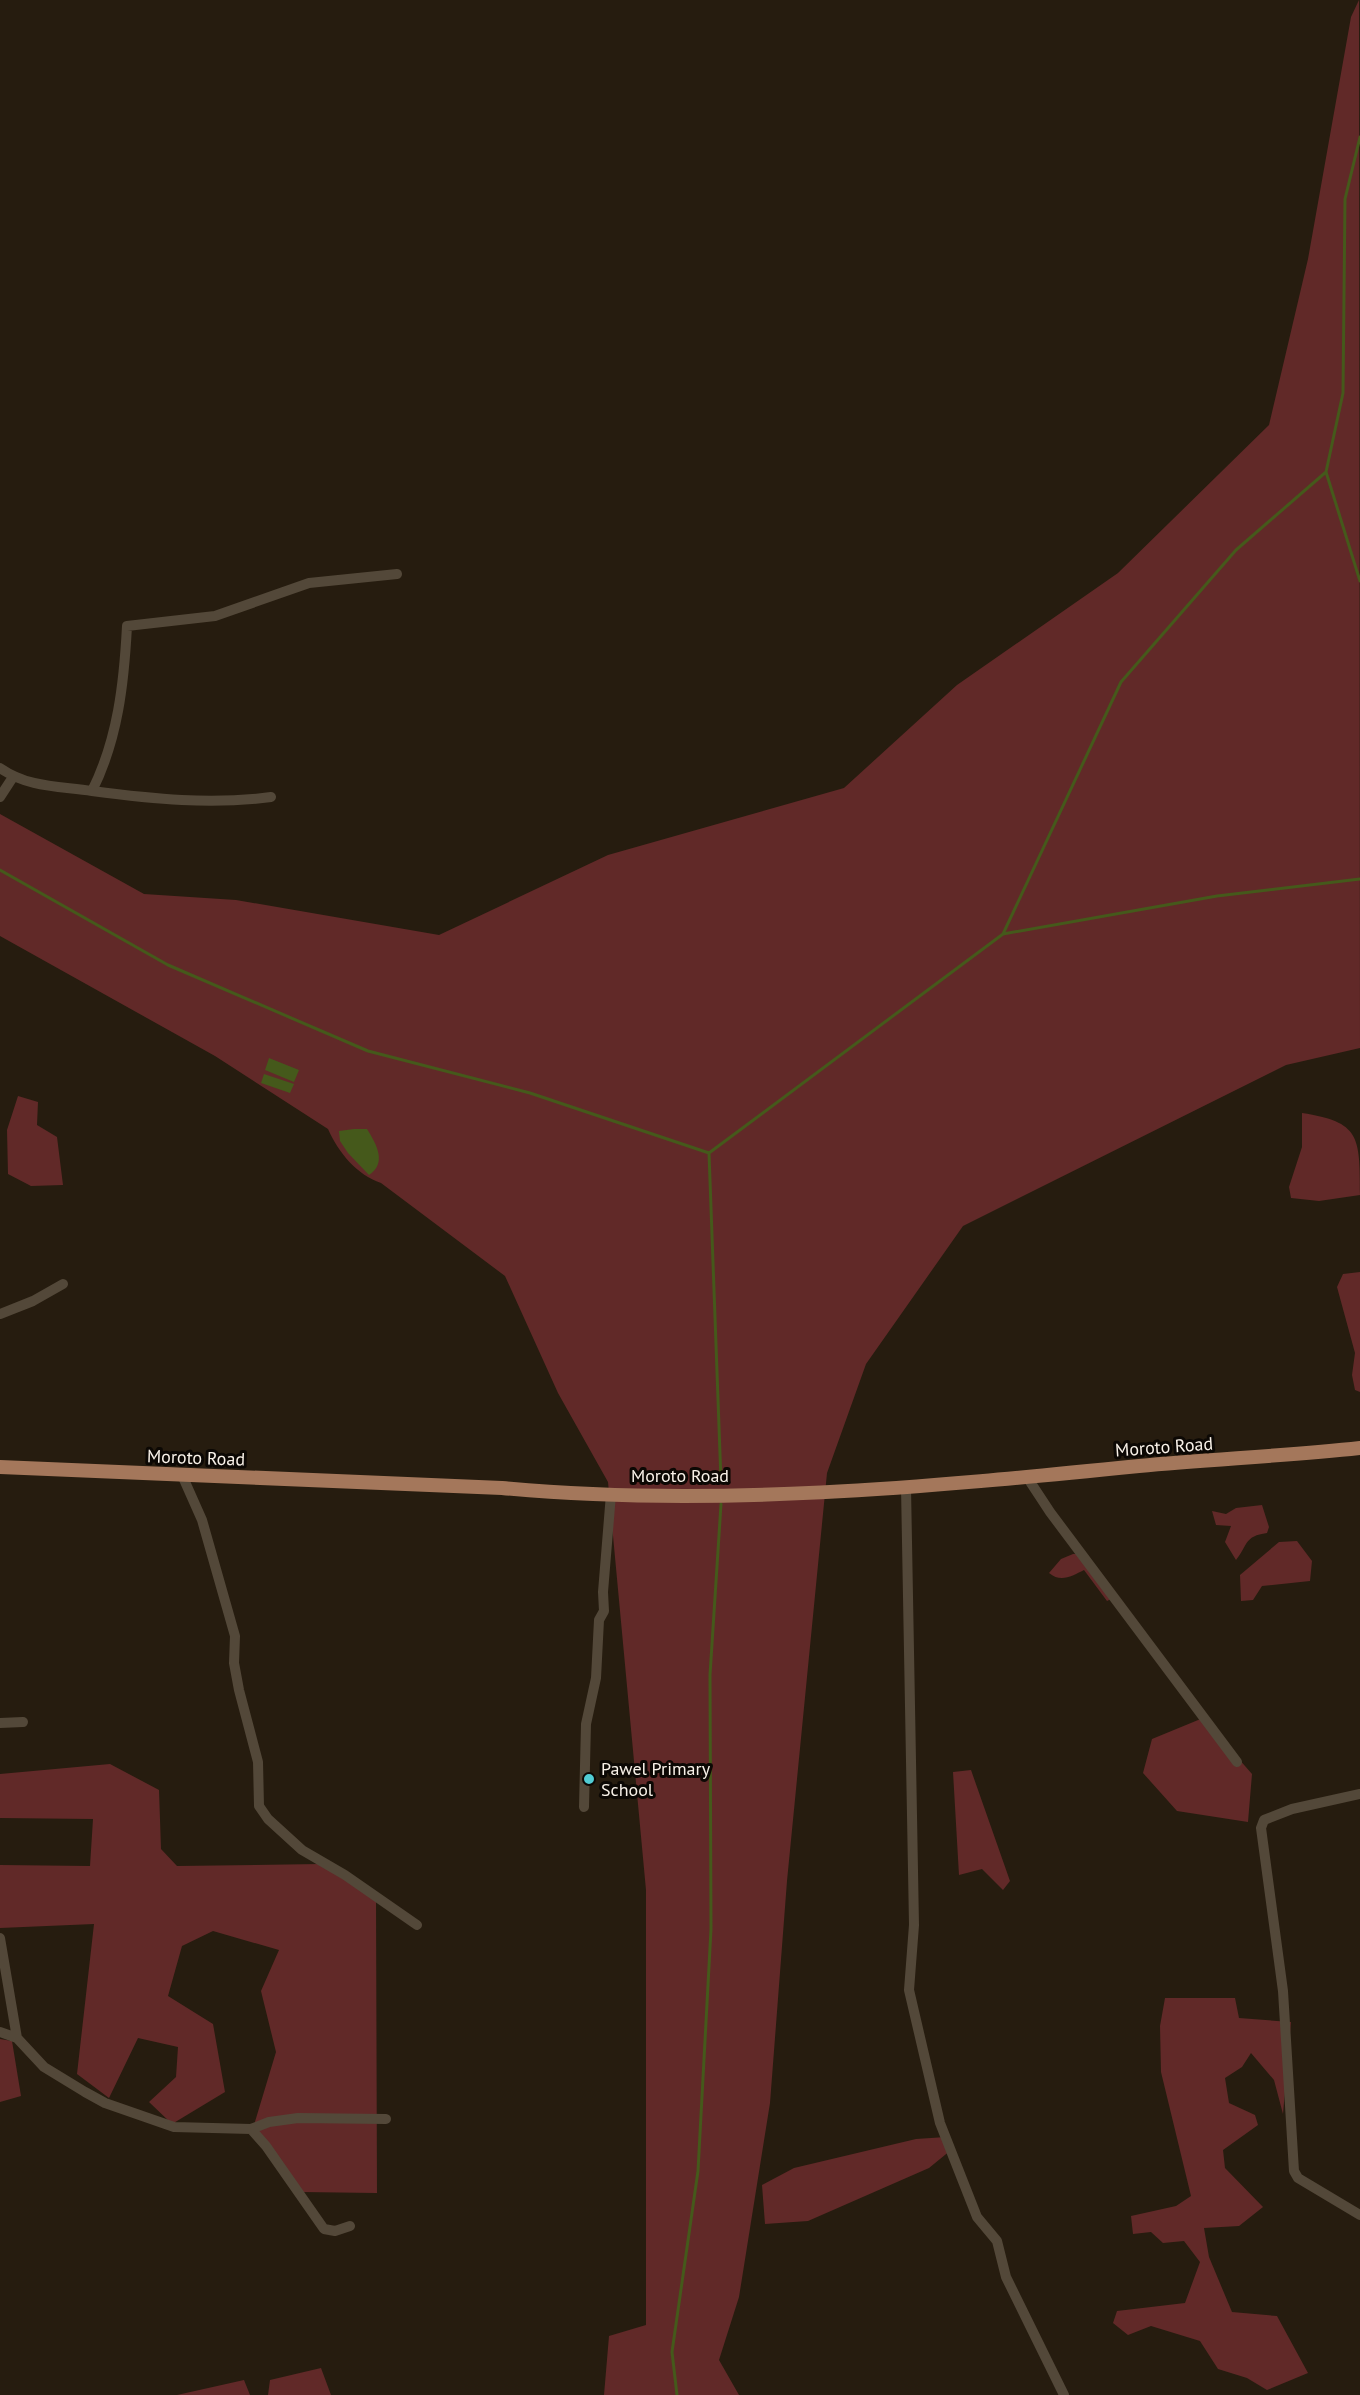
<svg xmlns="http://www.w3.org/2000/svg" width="1360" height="2395" viewBox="0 0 1360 2395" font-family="'PT Sans',sans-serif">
<rect width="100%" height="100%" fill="#261c0f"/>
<path fill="#612928" d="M1359,0l1,1048 -74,17 -323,161 -97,138 -39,109 -40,408 -17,222 -31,194 -20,63 20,35h-135l5,-59 37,-11v-435l-38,-408 -50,-89 -53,-117 -124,-93c-24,-8 -43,-31 -53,-54l-113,-73 -215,-120v-122l144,80 92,6 203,35 169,-80 236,-67 113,-103 161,-112 151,-148 39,-166 43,-242z
M18,1096l20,6 -1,23 20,12 6,48 -32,1 -23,-12 -1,-44z
M1302,1113c58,9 58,23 58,82l-41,6 -28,-3 -2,-11 13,-40z
M1360,1272v120l-5,-2 -3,-15 3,-22 -18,-66 6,-13z
M1262,1505l7,22 -2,6c-23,3 -19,12 -31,27l-11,-18 6,-16 -15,-1 -4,-14 14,3 10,-6z
M1297,1541l15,20 -2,20 -48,5 -9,14 -12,1 -1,-26 39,-33z
M1073,1554h6l34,44 -6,3 -23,-31c-12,6 -23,13 -35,3l12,-14z
M1203,1718l49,56 -4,48 -71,-11 -34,-38 9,-34z
M110,1764l49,26 2,59 16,17 143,-2 56,32 1,297 -75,-1 -48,-67 22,-73 -15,-61 18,-41 -66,-19 -31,15 -14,50 45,28 12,68 -53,32 -23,-22 27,-25 2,-30 -40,-9 -29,60 -32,-24 17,-150 -94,4v-63l90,1 3,-47 -93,-1v-44z
M971,1770l39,111 -7,9 -21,-21 -23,6 -6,-103z
M1165,1998h70l4,20 52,4 -8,92 -9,-34 -23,-27 -9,14 -17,11 4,25 26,12 3,10 -35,25 2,18 38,39 -24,19 -35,2 5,29 23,55 45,4 31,57 -41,17 -20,-12 -29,-9 -18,-28 -49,-15 -23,9 -15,-12 4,-12 68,-8 15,-41 -16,-21 -21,2 -12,-11 -18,2 -2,-18 45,-10 15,-10 -30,-124 -1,-46z
M0,2039l12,2 9,55 -21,6z
M946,2137l5,13 -22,18 -121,53 -43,3 -3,-39 32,-17 122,-29z
M321,2368l10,27h-63l2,-15z
M244,2380l6,15h-73z"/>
<path fill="#45591b" d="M269,1058l30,12 -5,12 -29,-12z
M264,1074l30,10 -4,9 -29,-10z
M354,1129h13c10,16 20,34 2,46l-21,-22 -8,-12 -1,-10z"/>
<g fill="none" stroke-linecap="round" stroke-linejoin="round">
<path stroke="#45591b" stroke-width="3" d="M1326,472l34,109
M0,870l168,95 200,86 162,42 179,60
M1003,934l118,-252 115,-132 90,-78 17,-79 2,-194 15,-62
M709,1153l294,-219 214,-38 143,-17
M709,1153l12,328
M677,2395l-5,-43 26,-181 13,-242 -1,-254 11,-171"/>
<path stroke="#534839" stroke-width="10" d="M0,768c29,20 59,18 92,23 61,8 119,14 179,6
M92,791c26,-52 32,-108 35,-165l88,-10 94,-33 88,-9
M0,797l13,-20
M0,1314l33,-13 30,-17
M182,1475l20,45 33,116 -1,27 5,27 19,72 1,44 9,13 34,31 43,25 72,50
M1027,1477l23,35 187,250
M906,1487l8,438 -5,65 31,133 37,94 20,24 9,36 58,118
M0,1723l23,-1
M1360,1794l-68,15 -28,11 -3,8 22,163 11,180 4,7 62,37
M584,1807l2,-83 10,-46 3,-58 5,-9 -1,-19 8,-98
M0,1938l17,100
M0,2032l17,6 27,29 41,25 20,11 69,24 77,2 18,-7 29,-4 88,1
M251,2129l15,17 58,83 11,2 15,-5"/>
<path stroke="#a4775b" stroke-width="14" d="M0,1467l502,21c211,20 427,-1 637,-22 74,-7 147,-10 221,-18"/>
</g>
<circle fill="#51ccd4" stroke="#0c0804" stroke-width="2" cx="589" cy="1779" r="6"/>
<g text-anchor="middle" stroke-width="6" stroke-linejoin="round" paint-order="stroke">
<g font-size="18" fill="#f9f2e9" stroke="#0c0804">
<text transform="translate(1164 1447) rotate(-4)" y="6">Moroto Road</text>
<text transform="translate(196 1458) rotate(2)" y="6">Moroto Road</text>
<text x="680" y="1482">Moroto Road</text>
</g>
<g font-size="18" fill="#f9f2e9" stroke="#0c0804" text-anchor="start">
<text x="601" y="1775">Pawel Primary<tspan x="601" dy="21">School</tspan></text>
</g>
</g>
</svg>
